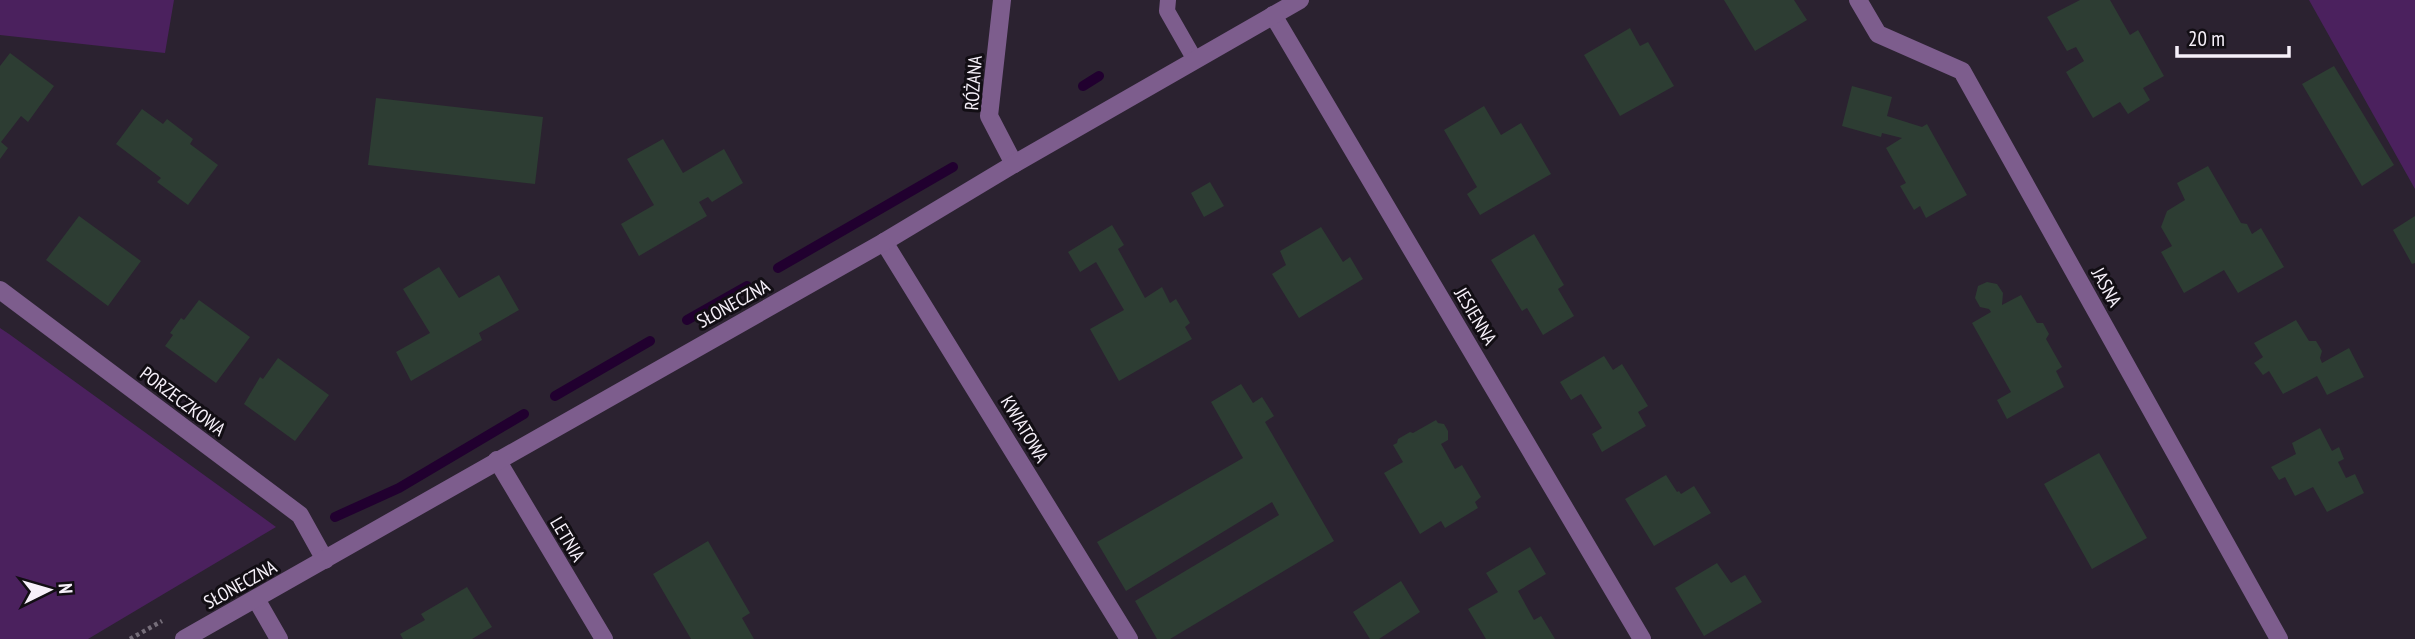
<svg xmlns="http://www.w3.org/2000/svg" width="2415" height="639" viewBox="0 0 2415 639" font-family="'PT Sans Narrow',sans-serif">
<rect width="100%" height="100%" fill="#2b2230"/>
<path fill="#4b215e" d="M0,0h174l-9,53 -165,-18z
M2309,0h106v189z
M0,328l9,6 267,193 -188,112h-88z"/>
<g fill="none" stroke-linecap="round" stroke-linejoin="round">
<path stroke="#21002f" stroke-width="10" d="M1083,86l16,-10
M778,268l175,-101
M687,320l60,-34
M555,396l95,-55
M335,517l64,-29 125,-74"/>
</g>
<path fill="#2d3d33" d="M1724,0h70l13,20 -52,31z
M2080,0h30l20,35 8,-5 26,46 -21,12 7,12 -22,14 -8,-12 -27,16 -27,-46 18,-11 -8,-14 -9,4 -20,-34z
M1630,28l10,18 8,-4 26,44 -54,30 -36,-61z
M10,53l44,33 -26,36 -7,-6 -20,26 7,6 -8,11v-93z
M2334,66l60,99 -32,21 -60,-102z
M1852,86l40,11 -5,19 35,11 5,-3 40,71 -41,23 -6,-12 -6,4 -14,-24 6,-3 -20,-35 16,-10 -20,-5 -1,4 -39,-11z
M376,98l167,19 -8,67 -167,-19z
M1484,106l17,29 20,-12 30,51 -71,41 -13,-21 10,-7 -33,-57z
M142,109l21,15 4,-5 26,20 -3,5 28,21 -30,40 -31,-23 4,-4 -45,-34z
M663,139l20,34 41,-24 19,34 -31,19 -4,-5 -9,5 8,14 -68,40 -18,-32 33,-19 -27,-46z
M2208,166l33,57 6,1 5,10 9,-6 23,39 -46,26 -14,-23 -40,23 -23,-41 11,-6 -11,-19 6,-16 18,-11 -8,-17z
M1210,182l14,24 -20,11 -13,-24z
M79,216l62,45 -33,45 -62,-46z
M2415,216v47l-3,1 -19,-34z
M1112,225l12,20 -6,4 27,49 17,-11 8,16 6,-4 14,24 -5,4 7,12 -73,42 -29,-52 34,-19 -28,-48 -16,10 -12,-20z
M1321,227l22,35 7,-5 13,22 -64,39 -27,-44 14,-9 -6,-14z
M1534,234l30,51 -6,4 16,27 -31,19 -16,-27 -5,3 -31,-51z
M439,267l20,31 40,-23 20,35 -40,23 3,7 -71,41 -15,-29 34,-19 -27,-44z
M1987,282l10,2 6,9 -1,12 19,-10 16,28h6l6,11 -3,5 16,28 -6,4 8,16 -57,32 -10,-19 14,-8 -39,-69 19,-11 -2,-3 -9,-2 -5,-9 3,-12z
M199,300l51,37 -34,46 -51,-37 8,-11 -3,-2 11,-15 3,2z
M2296,320l13,21h7l6,10 -2,7 2,5 27,-15 15,29 -37,18 -10,-19 -34,18 -14,-23 -6,4 -9,-12 9,-6 -9,-14z
M1604,356l9,14 9,-6 26,42 -10,6 8,14 -44,26 -10,-18 10,-6 -21,-34 -10,6 -11,-18z
M278,358l51,37 -34,46 -51,-37 16,-27 3,2z
M1241,384l12,19 9,-6 12,19 -9,6 69,119 -164,98h-13l-22,-38 144,-86 -7,-13 -146,89 -29,-49 146,-84 -32,-56z
M1436,420l2,3 6,1 4,7v9l-7,4 14,25 7,-4 19,32 -6,5 3,6 -33,20 -4,-7 -21,13 -36,-61 19,-11 -10,-17 4,-2 1,-4 12,-7 3,1z
M2320,428l12,23 7,-4 5,12 -6,3 8,16 9,-4 9,19 -37,19 -14,-25 -18,9 -10,-19 -6,3 -8,-13 25,-13 -4,-11z
M2099,453l48,85 -55,31 -48,-85z
M1666,475l11,17 2,-1 2,3 13,-8 17,27 -57,33 -29,-47z
M708,541l42,72 -8,5 12,21h-63l-38,-65z
M1530,547l16,27 -28,17 16,29 7,-4 14,23h-69l-18,-30 30,-17 -12,-19z
M1717,563l14,20 14,-8 17,27 -58,34 -29,-48z
M1401,581l19,31 -41,27h-9l-17,-27z
M467,587l25,40 -20,12h-69l-3,-5 25,-14 -4,-6z"/>
<g fill="none" stroke-linecap="round" stroke-linejoin="round">
<path stroke="#756d79" stroke-width="4.5" stroke-dasharray="3.5 3.5" stroke-linecap="butt" d="M130,639l32,-18"/>
<path stroke="#7d5d8d" stroke-width="16" d="M1168,0l-1,11 28,49"/>
<path stroke="#7d5d8d" stroke-width="18" d="M1002,0l-13,116 25,48
M1858,0l20,34 84,37 317,568
M1273,15l369,624
M884,242l245,397
M0,290l300,225 25,45
M497,460l107,179
M256,599l23,40"/>
<path stroke="#7d5d8d" stroke-width="18" d="M184,639l700,-397 130,-78 286,-164"/>
</g>
<g text-anchor="middle" stroke-width="6" stroke-linejoin="round" paint-order="stroke">
<g font-size="19" fill="#f6f0f9" stroke="#120e14">
<text transform="translate(973 83) rotate(-86)" y="7">RÓŻANA</text>
<text transform="translate(2107 287) rotate(61)" y="7">JASNA</text>
<text transform="translate(733 303) rotate(-29)" y="7">SŁONECZNA</text>
<text transform="translate(1476 316) rotate(59)" y="7">JESIENNA</text>
<text transform="translate(183 401) rotate(37)" y="7">PORZECZKOWA</text>
<text transform="translate(1025 429) rotate(59)" y="7">KWIATOWA</text>
<text transform="translate(568 539) rotate(59)" y="7">LETNIA</text>
<text transform="translate(240 584) rotate(-29)" y="7">SŁONECZNA</text>
</g>
</g>
<g transform="translate(49 590) rotate(85)" stroke="#120e14" stroke-width="5" paint-order="stroke">
<path d="M0-5L12 26L0 18L-12 26Z" fill="#f6f0f9"/>
<text y="-10" font-size="19" font-weight="bold" text-anchor="middle" fill="#f6f0f9">N</text>
</g>
<path d="M2177 46v10h112v-10" fill="none" stroke="#f6f0f9" stroke-width="3.5"/>
<text x="2188" y="46" font-size="21" fill="#f6f0f9" stroke="#120e14" stroke-width="5" paint-order="stroke">20 m</text>
</svg>
